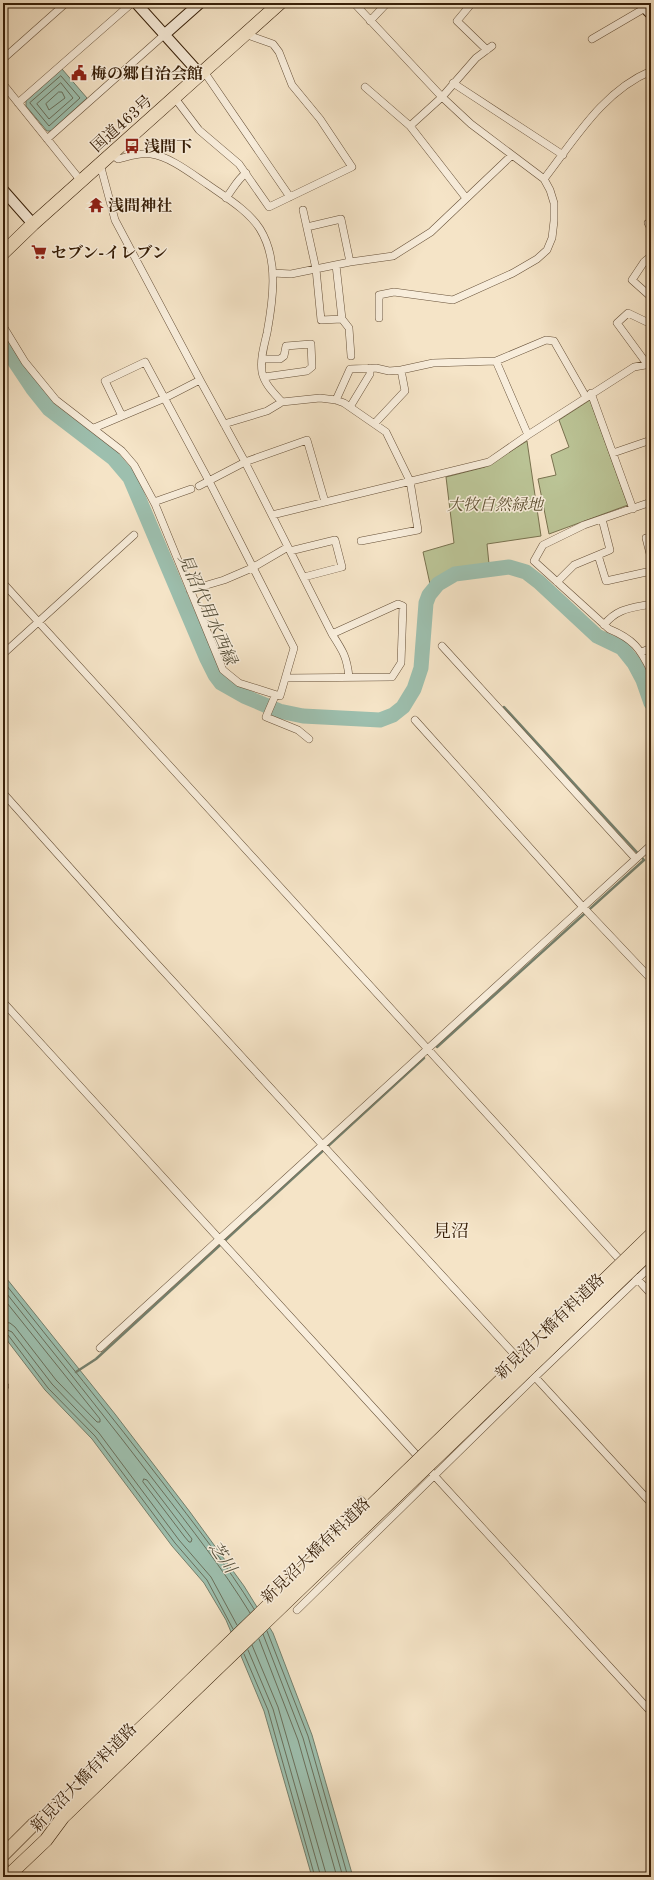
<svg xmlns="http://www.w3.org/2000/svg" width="654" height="1880" viewBox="0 0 654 1880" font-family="'Old Standard TT','Noto Serif JP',serif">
<rect width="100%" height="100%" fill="#f5e4c7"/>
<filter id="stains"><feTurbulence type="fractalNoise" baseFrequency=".005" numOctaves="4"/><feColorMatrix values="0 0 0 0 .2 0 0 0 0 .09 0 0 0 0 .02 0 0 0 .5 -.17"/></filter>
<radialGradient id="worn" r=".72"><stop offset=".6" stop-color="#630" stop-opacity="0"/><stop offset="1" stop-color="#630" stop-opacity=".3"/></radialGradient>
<path fill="#bbc496" stroke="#79724f" d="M590,400l38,105 -79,29 -11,-55 18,-4 -5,-20 18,-8 -10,-27z
M527,441l14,95 -54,8 2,20 -31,5 -28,15 -7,-32 31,-9 -8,-66 39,-10z"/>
<path fill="#9dbfae" stroke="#747f6c" d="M62,69l25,29 -36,33h-4l-21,-25v-5z
M3,1274l112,140 75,98 54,74 29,47 39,102 41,142h-41l-48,-166 -38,-91 -22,-37 -32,-37 -80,-107 -47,-49 -42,-55z"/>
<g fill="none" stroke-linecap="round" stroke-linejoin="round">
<path stroke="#6a6f5b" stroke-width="1" d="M61,76l19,22 -31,28 -19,-23z
M61,83l12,15 -24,21 -12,-15z
M59,92h3l3,6 -16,12 -3,-6z
M3,1281c53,67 108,134 160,202 31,41 64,82 91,126
M3,1289c52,66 105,131 156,198 32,41 64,82 91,126
M3,1298l97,121v3h-3l-41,-42 -41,-53 -5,-4 -7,-1
M3,1328l9,4 40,52 47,49 80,107 32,37 26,48
M3,1333l5,2 40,53 47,48 80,107 32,37 26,49
M144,1479l3,1 45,59 -1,3h-2l-5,-6 -41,-54z
M267,1631l41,105 40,141
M263,1634l40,104 40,139
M259,1639l39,101 39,137
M252,1645l26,62 49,170
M248,1650l25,59 48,168
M244,1654l24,56 47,167"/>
<path stroke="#747f6c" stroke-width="2.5" d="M437,1047l207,-187 -140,-153
M76,1372l20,-13 328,-301"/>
<path stroke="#9dbfae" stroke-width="15" d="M3,344l30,45 16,20 64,49 17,20 77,181 8,16 6,8 23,13 35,15 24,5 77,4 13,-5 10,-8 11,-18 7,-21 5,-65 3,-8 9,-11 17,-10 54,-7 17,5 13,10 58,54 25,12 12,15 9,17 8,23"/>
<defs>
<path id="street" d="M354,3l88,94 29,27 73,55 6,11 4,13v18l-2,17 -5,12 -10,9 -24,14 -60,27 -59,-8 -15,3v23
M472,3l-15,18 30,29
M370,21l17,-18
M592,39l53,-31
M3,59l63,-56
M200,74l7,2 83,121
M453,83l110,72
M3,84l78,97
M365,87l45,39 56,72
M174,97l25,33 40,34 30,43 83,-40 -32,-48 -28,-34 -13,-33 -6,-8 -28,-10
M18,103l114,-100
M410,126l32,-29 34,-39 16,-12
M47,139l117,-104
M111,154l7,5c9,-2 23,-7 33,-5 18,2 41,20 56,30 18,13 41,26 53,45 19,31 13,71 7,104 -3,13 -7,26 -5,39 2,12 13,22 20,30
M100,164l15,56 85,160
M544,179c31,-40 59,-88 107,-108
M226,198c7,-9 11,-18 20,-25
M303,210l13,59 5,51 21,-1
M651,222l-3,1 3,6
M307,227l34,-8 9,43
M651,256l-7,6 -12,18 19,17
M336,265l6,54 7,9 2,28
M273,273l18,1 59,-12 43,-6 38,-24 81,-77
M3,326l22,36 31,38 66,51 12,14 21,39 68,166 16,13 41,13 14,-48 -85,-167 -64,-119 -40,19 17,35
M262,359h18l4,-3 2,-10 25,-2 1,23 -5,4 -43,6
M496,361l32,74
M647,364l-30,-41 11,-10 23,11
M591,393l42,116
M336,400l14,-31 26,-1 13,3 12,-1 32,-7 63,-2 50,-21 8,1 32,56
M350,407l20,-33v-6
M375,423l30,-32 -4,-21
M224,424l43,-13 15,-9 38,-4 16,2 8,3 42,29 24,49 8,49 -57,11
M94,428l71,-30 35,-18 45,82 87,172c11,17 15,23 17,43
M613,453l38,-13
M199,486l46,-24 62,-22 18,62
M154,502l37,-13
M651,502l-67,23 -41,20 -9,16 75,68c24,10 31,19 42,42
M272,515l217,-53 39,-27 106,-68 17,-3
M651,537l-5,1 5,20
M290,551l45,-11 7,27 -38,10
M598,555l8,26 45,-10
M557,582l17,-17 36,-15 -8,-31
M3,583l648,711
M190,590l34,-10 28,-12 36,-21
M604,625c13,-17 28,-17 47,-21
M442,646l193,212
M642,652l9,-4
M3,654l131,-119
M286,678l106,-1 9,-14 2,-57 -5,-2 -66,30
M275,696l-9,21 32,13 11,9
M415,720l167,186 69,73
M3,793l111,124 421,460 -238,233
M3,1002l419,459
M651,1266l-116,111 116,126
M100,1348l551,-503
M3,1383l2,3 -2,5
M431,1472l220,240
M361,1500l9,10
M3,1859l4,18"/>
<path id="secondary" d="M136,3l64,71
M640,3l11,11
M164,35l36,-32
M3,190l30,34"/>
<path id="highway" d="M3,253l30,-29 247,-221"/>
</defs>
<use href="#street" stroke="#665038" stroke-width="8"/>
<use href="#secondary" stroke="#371f08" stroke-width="12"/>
<use href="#highway" stroke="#371f08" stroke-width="14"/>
<use href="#street" stroke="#f8eddb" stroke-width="7"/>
<use href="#secondary" stroke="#f8eddb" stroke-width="10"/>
<use href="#highway" stroke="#f5e4c7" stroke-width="13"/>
<defs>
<path id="highway-bridge" d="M3,1855l30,-30 23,-17 101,-95 494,-478
M7,1877l39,-37 17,-23 588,-566"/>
</defs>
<use href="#highway-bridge" stroke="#371f08" stroke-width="14" stroke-linecap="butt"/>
<use href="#highway-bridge" stroke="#f5e4c7" stroke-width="13"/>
</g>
<defs>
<symbol id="civic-bare" viewBox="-9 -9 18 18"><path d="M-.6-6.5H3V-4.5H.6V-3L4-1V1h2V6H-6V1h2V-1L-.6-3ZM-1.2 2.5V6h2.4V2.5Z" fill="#8f2418" stroke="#f8eddb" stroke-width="2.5" paint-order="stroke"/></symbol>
<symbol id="bus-bare" viewBox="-9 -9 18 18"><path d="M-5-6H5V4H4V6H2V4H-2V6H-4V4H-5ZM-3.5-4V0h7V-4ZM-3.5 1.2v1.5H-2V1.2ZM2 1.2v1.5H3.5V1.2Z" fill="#8f2418" stroke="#f8eddb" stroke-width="2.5" paint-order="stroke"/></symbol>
<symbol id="temple-bare" viewBox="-9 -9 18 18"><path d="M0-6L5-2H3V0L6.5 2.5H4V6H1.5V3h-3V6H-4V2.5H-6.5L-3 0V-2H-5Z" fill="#8f2418" stroke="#f8eddb" stroke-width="2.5" paint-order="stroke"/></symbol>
<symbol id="supermarket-bare" viewBox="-9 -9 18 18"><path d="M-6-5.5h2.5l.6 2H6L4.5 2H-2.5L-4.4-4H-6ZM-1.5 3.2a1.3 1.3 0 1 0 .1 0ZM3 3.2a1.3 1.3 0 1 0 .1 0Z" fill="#8f2418" stroke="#f8eddb" stroke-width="2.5" paint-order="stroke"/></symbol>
</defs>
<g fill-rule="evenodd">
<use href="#civic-bare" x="68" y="62" width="22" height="22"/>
<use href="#bus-bare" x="121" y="135" width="22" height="22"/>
<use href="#temple-bare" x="85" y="194" width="22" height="22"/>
<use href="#supermarket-bare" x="28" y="241" width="22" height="22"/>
</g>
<g text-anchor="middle" stroke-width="3" stroke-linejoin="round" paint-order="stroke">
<g font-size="16" font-weight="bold" fill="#371f08" stroke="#f8eddb" text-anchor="start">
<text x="91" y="79">梅の郷自治会館</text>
<text x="144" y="152">浅間下</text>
<text x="108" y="211">浅間神社</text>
<text x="51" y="258">セブン-イレブン</text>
</g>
<g font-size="16" fill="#371f08" stroke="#f8eddb">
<text transform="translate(121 123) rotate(-42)" y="6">国道463号</text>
<text transform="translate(549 1326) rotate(-44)" y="6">新見沼大橋有料道路</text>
<text transform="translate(315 1550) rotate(-44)" y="6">新見沼大橋有料道路</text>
<text transform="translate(83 1777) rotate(-46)" y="6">新見沼大橋有料道路</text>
</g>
<g font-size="16" font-style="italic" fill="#5f5133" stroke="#f8eddb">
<text x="495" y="510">大牧自然緑地</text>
</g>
<g font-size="17" font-style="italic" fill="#564f3a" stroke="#f8eddb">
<text transform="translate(208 609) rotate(66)" y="6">見沼代用水西縁</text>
<text transform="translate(223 1557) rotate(56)" y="6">芝川</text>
</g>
<g font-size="18" fill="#371f08" stroke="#f8eddb">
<text x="451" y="1237">見沼</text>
</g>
</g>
<rect width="654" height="1880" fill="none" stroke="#f5e4c7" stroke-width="16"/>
<rect x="4" y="4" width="646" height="1872" fill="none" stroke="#371f08" stroke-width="2"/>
<rect x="8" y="8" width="638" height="1864" fill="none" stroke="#371f08"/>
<rect width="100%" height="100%" filter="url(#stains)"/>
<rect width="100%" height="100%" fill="url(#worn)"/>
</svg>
